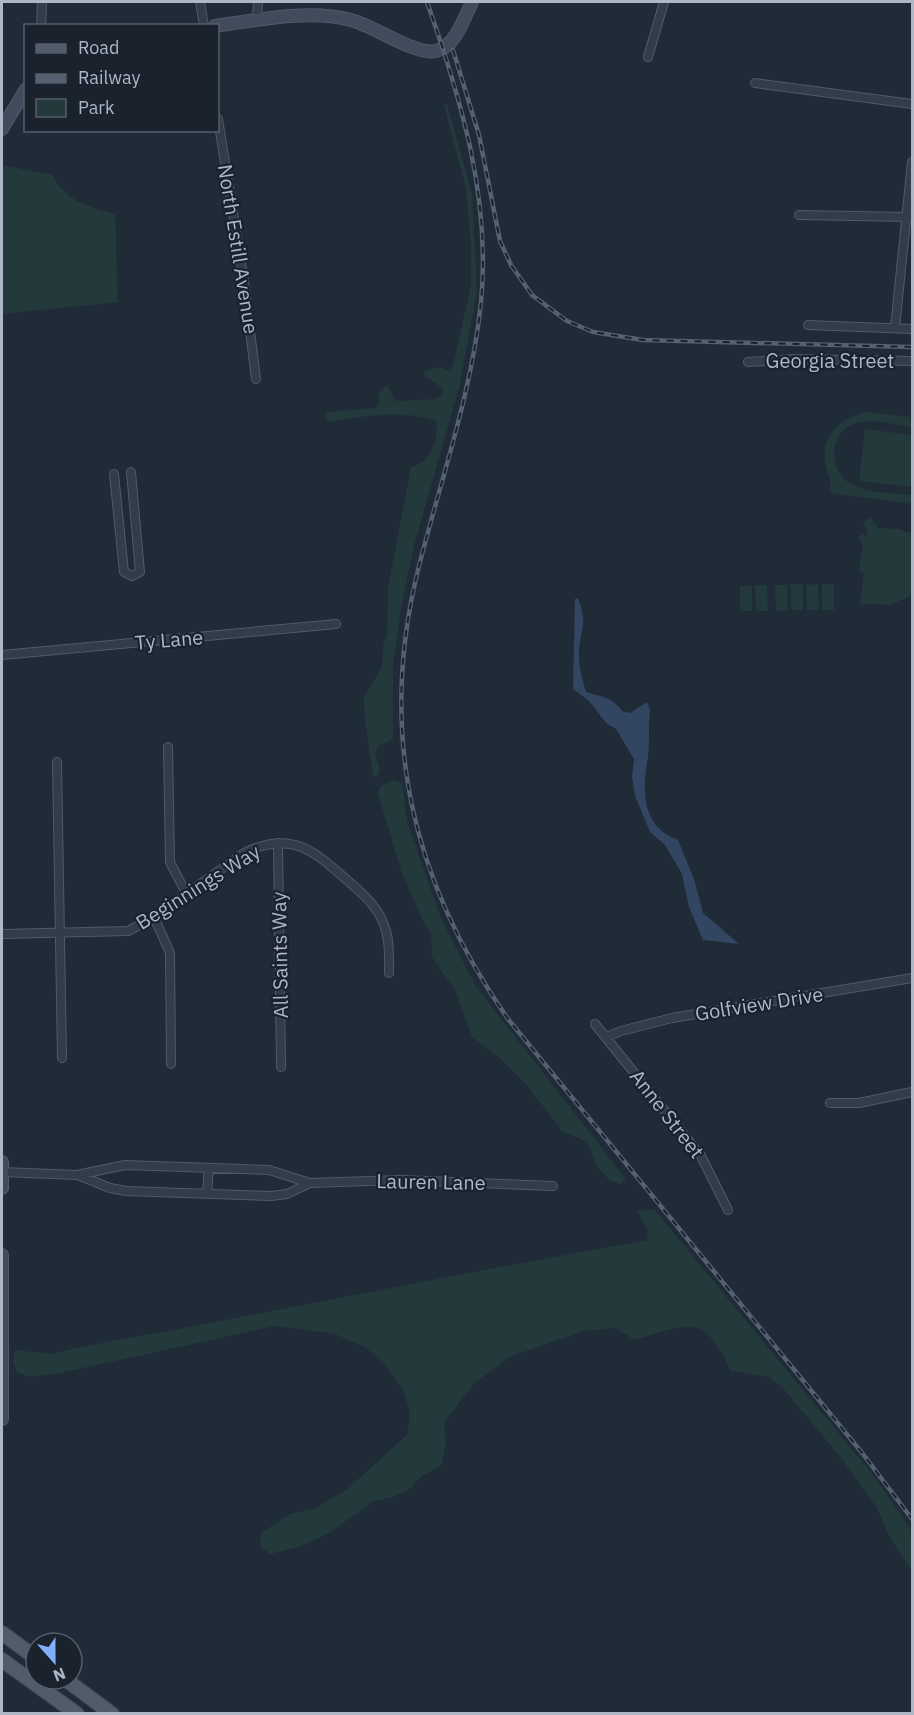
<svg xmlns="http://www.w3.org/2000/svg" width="914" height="1715" viewBox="0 0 914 1715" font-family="'IBM Plex Sans',sans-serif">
<rect width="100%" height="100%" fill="#202b38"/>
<path fill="#23393b" d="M447,104l25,90 5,98 -18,96 -45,158 -12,57 -9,61v75l-15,7 -3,8 5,17 -4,7 -3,-3 -8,-55 -1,-23 18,-30 1,-21 4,-12 1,-46 23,-121c4,-2 11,-4 14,-7 8,-7 14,-29 11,-39 -34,-12 -73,-5 -107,1l-4,-5 3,-5 48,-4 3,-5v-11l6,-5h3l8,14 40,-2 7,-5 -1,-6 -18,-13 1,-4 14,-4 10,3 4,-4 18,-81v-41l-5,-56 -22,-83z
M2,165l51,10c9,24 39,34 62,39l3,88 -116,12z
M865,412l47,5v10c-17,-2 -38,-9 -55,-4 -32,9 -29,54 0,64 16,6 38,6 55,8v9l-82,-11c2,-17 -3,-17 -5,-31 -4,-28 16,-44 40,-50z
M865,429l47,6v52l-53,-6z
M870,517l8,11 23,1 3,3 8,1v62l-22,10 -30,-1 4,-31 -5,-1 4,-29 -5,-5 4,-4 4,2 2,-6 -6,-7z
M791,584h12v26h-12z
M818,584l1,26h-12l-1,-25z
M822,584h12v26h-12z
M755,585h12l1,26h-12z
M775,585h12l1,25 -12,1z
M740,586h12v25h-12z
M393,780l9,3 5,38 33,95 35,69 151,194 -6,5 -11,-4 -12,-14 -10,-24 -25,-11 -35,-46 -25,-25 -30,-23 -16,-45 -24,-35 -1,-24 -7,-10 -23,-52 -23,-78 3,-7z
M654,1209l220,267 38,55v40l-22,-33 -13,-30 -35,-49 -60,-72 -13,-10 -38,-6c-29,-60 -40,-47 -96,-31l-20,-12 -31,3 -75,26 -34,26 -31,39 2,23 -5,21 -19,10 -11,12 -18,9 -19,4 -45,32 -30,14 -29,7 -10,-8 1,-13 29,-19 25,-6 31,-18 61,-55 3,-21 -7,-25 -17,-23 -21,-19 -30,-13 -60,-8 -215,47 -30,4 -13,-5 -4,-10 2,-12 36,4c54,-13 110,-21 164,-32 144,-28 288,-56 432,-82l1,-9 -11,-20z"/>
<path fill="#324661" d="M578,598c9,25 4,27 1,51 -1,16 3,29 7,43 15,5 25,4 36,19l8,2 17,-11 3,8c-2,15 0,32 -2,47 -6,33 -7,70 30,83l16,39 9,34 36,31 -36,-4 -14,-33 -7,-33 -17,-29 -15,-13 -15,-36 -3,-19 2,-18 -18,-30 -9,-5 -18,-23 -16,-12 2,-90z"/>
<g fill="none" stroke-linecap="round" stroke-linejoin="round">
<defs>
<path id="street" d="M200,2l4,24
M257,20l1,-18
M41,26l1,-24
M648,57l16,-55
M755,83l157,21
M218,119l26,163 12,97
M799,215l111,2
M808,325l104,4
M895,328l17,-166
M748,362l46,-3 118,2
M114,474l10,98 8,4 8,-4 -9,-100
M2,655l334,-31
M168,747l2,115 16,31
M57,762l5,296
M278,843l3,224
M154,917l16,36 1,111
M2,934l126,-3 26,-14 90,-64c47,-23 69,-3 103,27 17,15 33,28 39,51 4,13 3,28 3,42
M595,1024l106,132 27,54
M607,1037l14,-6 51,-13 240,-40
M830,1103h29l53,-11
M2,1172l75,3 48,-10 144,5 41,13 90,-3 153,6
M78,1175l32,13 16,3 145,5 16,-2 23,-11
M207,1193l2,-25"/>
<path id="secondary" d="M215,26c44,-6 93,-17 136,-6 23,6 66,36 85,31 20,-5 28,-33 36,-49
M2,129l24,-40
M2,1162v26
M2,1255v164"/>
<path id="primary" d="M2,1633l34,25
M2,1660l75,54
M65,1679l47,35"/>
</defs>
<use href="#street" stroke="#515a67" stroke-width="10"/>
<use href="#secondary" stroke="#515a67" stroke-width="14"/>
<use href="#primary" stroke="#3d4552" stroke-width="16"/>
<use href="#street" stroke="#333c49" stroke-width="8"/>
<use href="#secondary" stroke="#414b5c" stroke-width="12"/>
<use href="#primary" stroke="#515b69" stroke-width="14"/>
<defs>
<path id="rail" d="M427,2c34,97 64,196 54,300 -9,90 -40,177 -62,264 -42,166 -8,314 89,453l355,435 49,65
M453,50l26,85 21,106 11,24 21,30 35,26 26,11 50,8 269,7"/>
</defs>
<use href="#rail" stroke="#556070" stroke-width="4.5"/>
<use href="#rail" stroke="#19222d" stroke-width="2" stroke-dasharray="7" stroke-linecap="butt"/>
</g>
<g text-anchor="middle" stroke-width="4.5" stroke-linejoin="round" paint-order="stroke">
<g font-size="20" fill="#aeb7c6" stroke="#19222d">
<text transform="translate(238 249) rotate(81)" y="7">North Estill Avenue</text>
<text x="830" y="368">Georgia Street</text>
<text transform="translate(169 640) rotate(-5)" y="7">Ty Lane</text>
<text transform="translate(198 887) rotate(-32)" y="7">Beginnings Way</text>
<text transform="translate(280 955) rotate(-91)" y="7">All Saints Way</text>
<text transform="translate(759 1004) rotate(-9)" y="7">Golfview Drive</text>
<text transform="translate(667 1114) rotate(52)" y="7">Anne Street</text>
<text transform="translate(431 1182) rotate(1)" y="7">Lauren Lane</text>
</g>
</g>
<rect width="914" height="1715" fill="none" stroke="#aeb7c6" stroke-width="6"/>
<rect x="24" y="24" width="195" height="108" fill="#19222d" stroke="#555e6a" stroke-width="1.5"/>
<rect x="36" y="44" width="30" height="9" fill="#515b69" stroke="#555e6a" stroke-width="1.5"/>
<text x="78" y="54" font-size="18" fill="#aeb7c6">Road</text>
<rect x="36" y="74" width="30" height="9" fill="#556070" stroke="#555e6a" stroke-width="1.5"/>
<text x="78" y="84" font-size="18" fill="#aeb7c6">Railway</text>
<rect x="36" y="99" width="30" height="18" fill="#23393b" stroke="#555e6a" stroke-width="1.5"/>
<text x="78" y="114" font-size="18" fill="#aeb7c6">Park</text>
<g transform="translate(54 1661) rotate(159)"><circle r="28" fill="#19222d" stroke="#555e6a" stroke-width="1.5"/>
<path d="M0-4.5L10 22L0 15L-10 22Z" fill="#7eaffa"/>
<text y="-9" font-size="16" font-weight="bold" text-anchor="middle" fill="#aeb7c6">N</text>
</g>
</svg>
